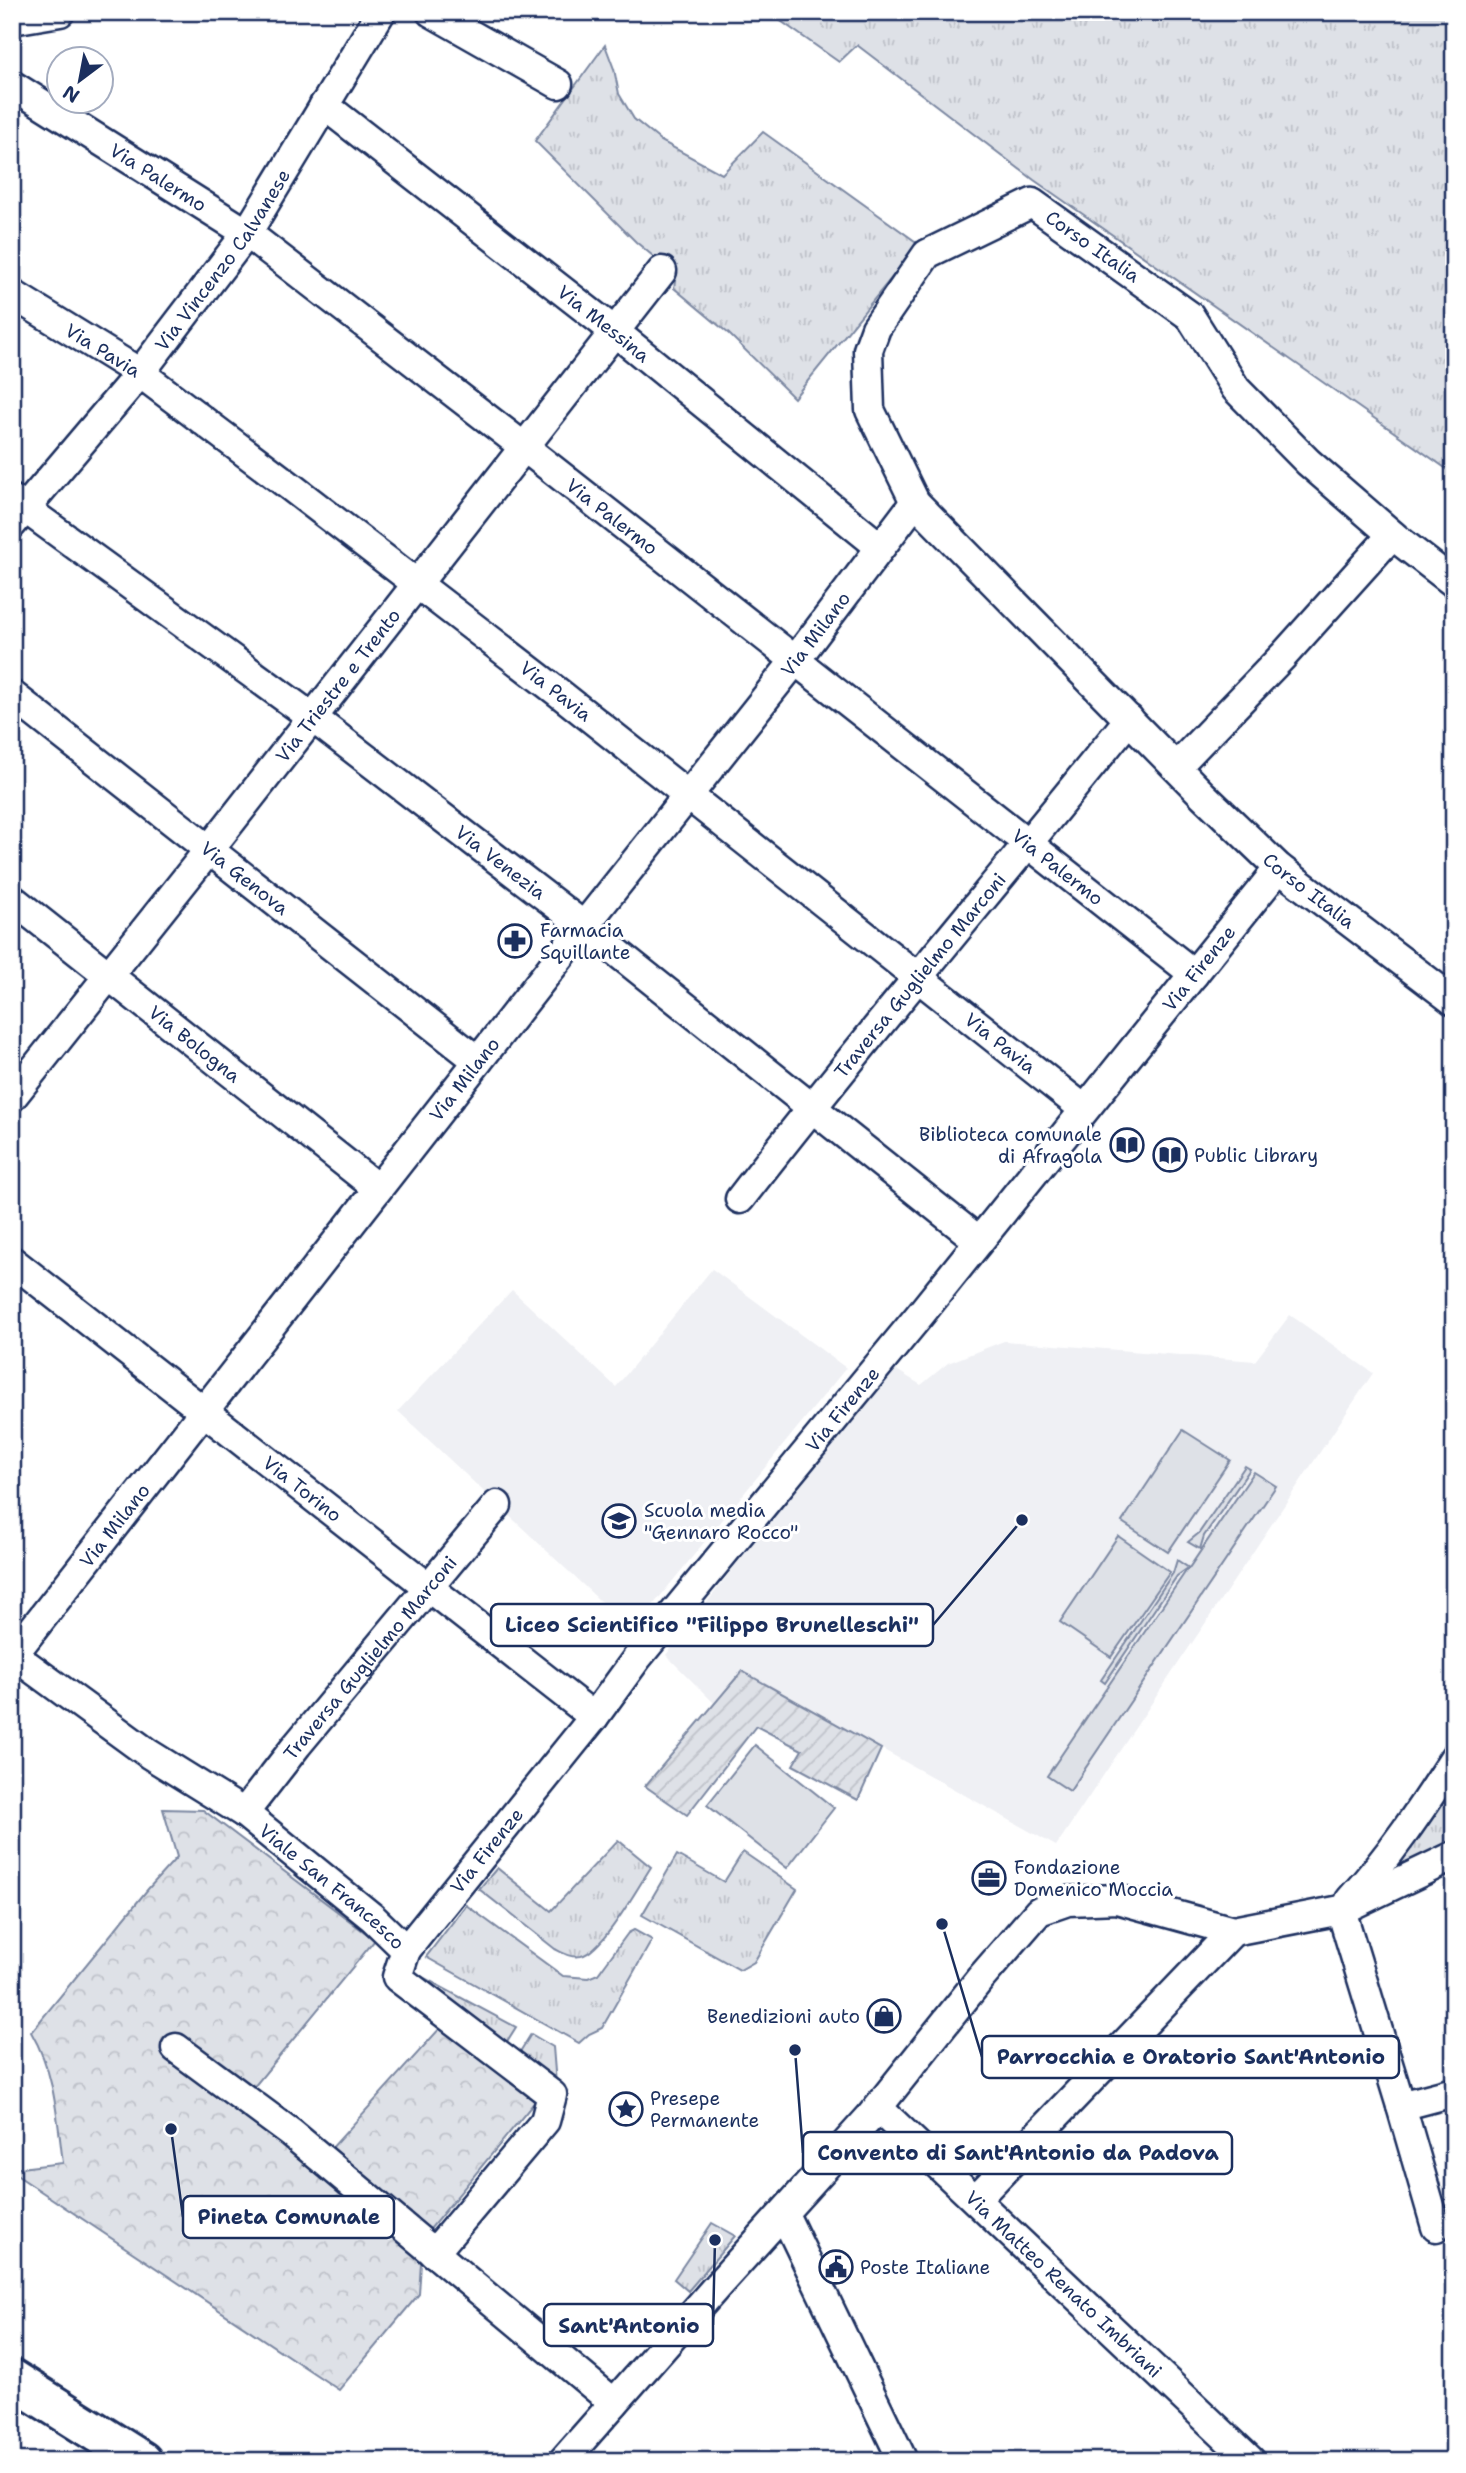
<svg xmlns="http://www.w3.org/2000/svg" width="1466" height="2473" viewBox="0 0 1466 2473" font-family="'Shantell Sans',sans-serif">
<defs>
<pattern id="grass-tufts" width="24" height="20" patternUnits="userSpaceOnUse" patternTransform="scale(1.75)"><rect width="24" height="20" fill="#dee1e7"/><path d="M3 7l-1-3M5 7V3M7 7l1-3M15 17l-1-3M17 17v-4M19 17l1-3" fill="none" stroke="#bec1c9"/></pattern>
<pattern id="forest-crowns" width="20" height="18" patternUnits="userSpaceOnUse" patternTransform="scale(1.75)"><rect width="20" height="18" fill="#dee1e7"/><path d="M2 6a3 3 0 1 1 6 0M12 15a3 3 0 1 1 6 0" fill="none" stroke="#bec1c9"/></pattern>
<pattern id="garden-furrows" width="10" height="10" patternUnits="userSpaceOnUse" patternTransform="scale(1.75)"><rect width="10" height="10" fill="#dee1e7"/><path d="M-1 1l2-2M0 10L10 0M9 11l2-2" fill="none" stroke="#bec1c9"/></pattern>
</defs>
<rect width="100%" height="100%" fill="#fff"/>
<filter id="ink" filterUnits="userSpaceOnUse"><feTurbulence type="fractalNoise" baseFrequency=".0143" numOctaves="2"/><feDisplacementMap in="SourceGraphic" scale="14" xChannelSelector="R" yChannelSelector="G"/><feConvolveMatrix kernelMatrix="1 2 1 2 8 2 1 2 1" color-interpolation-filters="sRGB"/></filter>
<g filter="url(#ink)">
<path fill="#eff0f4" d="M712,1269l134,99 -214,263 -234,-220 114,-121 104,97z
M1290,1315l83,58 -317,473 -314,-175 -28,32 -48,-48 224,-289 31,19 27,-22 56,-22 251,20z"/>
<path fill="url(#grass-tufts)" stroke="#7c88a2" stroke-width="2" d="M768,12h686v462l-420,-294 -177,-135 -18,17z
M605,45l9,24 5,25 15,25 27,22 61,33 41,-42 156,112 -125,154 -65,-64 -55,-46 2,-13 -40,-33 -101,-101z
M1454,1784v58l-56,24z
M618,1840l33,27c-13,20 -48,84 -70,89 -10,2 -18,-3 -26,-7l-76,-60 18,-21 54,43z
M743,1852l54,37 -43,73 -14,8 -98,-55 35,-60 47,27z
M466,1905l97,71 25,2 10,-4 30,-41 6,-3 18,10 -50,88 -13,6 -10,9 -153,-86z
M415,1973l101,54 -12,19 -91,-67z
M531,2034l22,13 3,37 -38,-29z
M712,2223l23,13 -47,55 -14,-12z"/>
<path fill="url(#forest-crowns)" stroke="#7c88a2" stroke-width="2" d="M163,1809l40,1 172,130 -131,159 78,60 119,-132 97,71 -126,153 9,12 -2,31 -80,96 -327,-218v-3l51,-6c-6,-46 -8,-90 -32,-131l117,-143 29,-32z"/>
<path fill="url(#garden-furrows)" stroke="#7c88a2" stroke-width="2" d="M742,1671l139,78 -23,51 -65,-35 9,-15 -46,-24 -69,89 -42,-29z"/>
<path fill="#dee1e7" stroke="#7c88a2" stroke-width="2" d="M1183,1430l47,30 -62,92 -46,-30z
M1245,1466l5,3 -46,67 -4,13 -12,-7 11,-9z
M1254,1472l22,14 -206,305 -23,-15 141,-208 -11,8 -72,107 -4,-3 72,-107 4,-13 12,8z
M1118,1536l52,36 -59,85 -51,-35z
M755,1745l79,63 -47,60 -80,-63z"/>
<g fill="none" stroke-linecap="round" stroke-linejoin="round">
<defs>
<g id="street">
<path d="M431,12l127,72"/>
<path d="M12,20l48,-8"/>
<path id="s1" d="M12,85l235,148 277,214 670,527"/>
<path id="s2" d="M324,105l290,226 266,216"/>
<path id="s3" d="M12,294l128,79 151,114 268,206 525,416"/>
<path id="s4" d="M12,499l301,219 271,208 395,315"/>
<path id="s5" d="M12,524l128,-151 107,-140 134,-221"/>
<path id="s6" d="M1454,583l-58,-45 -88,-76 -72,-73 -46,-73 -158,-113 -105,51 -51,74 -8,22 2,60 45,92 288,293 76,73 175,133"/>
<path id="s7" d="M12,695l466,366"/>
<path d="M1176,767l107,-111 109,-121"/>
<path id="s8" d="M12,899l365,289"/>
<path id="s9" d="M12,1097l196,-246 454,-580"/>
<path id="s10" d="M740,1199c126,-163 260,-319 389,-480"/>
<path id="s11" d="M12,1261l582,456"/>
<path id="s12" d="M12,1654l137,100 95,59 129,105 33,32 -9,27 155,118 -7,26 -111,132"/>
<path id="s13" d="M12,1656l572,-730 210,-264 121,-160"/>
<path id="s14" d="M244,1813l53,-68 200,-240"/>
<path d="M1350,1900c40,-44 72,-92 104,-142"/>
<path d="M1341,1910l60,196 53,-14"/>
<path id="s15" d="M406,1950l188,-233 43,-59 282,-342 360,-448"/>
<path d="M176,2048l115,85 323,270"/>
<path d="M1401,2106l35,121"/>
<path id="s16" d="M878,2108l373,353"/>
<path d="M976,2199l257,-268"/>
<path d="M784,2214l119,247"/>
<path d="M563,2461l155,-176 152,-168 110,-138 59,-68 29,-10 49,-2 116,32 108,-21 113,-54"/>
</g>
<path id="secondary" d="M12,2379l130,82"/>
</defs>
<use href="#street" stroke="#1b2f5e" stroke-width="33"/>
<use href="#secondary" stroke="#1b2f5e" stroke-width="44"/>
<use href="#street" stroke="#fff" stroke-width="28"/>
<use href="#secondary" stroke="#fff" stroke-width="38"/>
</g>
</g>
<defs>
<symbol id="pharmacy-ring" viewBox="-11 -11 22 22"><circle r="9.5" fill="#fff" stroke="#1b2f5e" stroke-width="1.5"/><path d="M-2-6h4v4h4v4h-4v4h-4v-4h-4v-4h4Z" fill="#1b2f5e"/></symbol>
<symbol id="library-ring" viewBox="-11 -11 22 22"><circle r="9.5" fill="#fff" stroke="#1b2f5e" stroke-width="1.5"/><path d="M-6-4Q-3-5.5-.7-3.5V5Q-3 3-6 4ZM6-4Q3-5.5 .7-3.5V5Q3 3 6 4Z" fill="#1b2f5e"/></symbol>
<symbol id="school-ring" viewBox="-11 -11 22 22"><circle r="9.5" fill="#fff" stroke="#1b2f5e" stroke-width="1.5"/><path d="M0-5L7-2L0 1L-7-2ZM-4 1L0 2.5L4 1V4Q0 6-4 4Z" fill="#1b2f5e"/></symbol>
<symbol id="office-ring" viewBox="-11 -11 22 22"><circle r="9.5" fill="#fff" stroke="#1b2f5e" stroke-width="1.5"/><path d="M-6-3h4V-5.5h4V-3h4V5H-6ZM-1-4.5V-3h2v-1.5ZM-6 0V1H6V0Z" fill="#1b2f5e"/></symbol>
<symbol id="shop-ring" viewBox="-11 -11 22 22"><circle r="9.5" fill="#fff" stroke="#1b2f5e" stroke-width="1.5"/><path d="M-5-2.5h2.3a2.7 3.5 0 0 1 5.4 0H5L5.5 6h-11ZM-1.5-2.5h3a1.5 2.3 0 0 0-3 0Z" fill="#1b2f5e"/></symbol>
<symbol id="sight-ring" viewBox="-11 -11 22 22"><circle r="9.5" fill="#fff" stroke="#1b2f5e" stroke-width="1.5"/><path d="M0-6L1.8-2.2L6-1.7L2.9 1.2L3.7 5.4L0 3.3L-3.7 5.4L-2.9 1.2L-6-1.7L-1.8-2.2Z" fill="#1b2f5e"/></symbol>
<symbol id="civic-ring" viewBox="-11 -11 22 22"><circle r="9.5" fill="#fff" stroke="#1b2f5e" stroke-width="1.5"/><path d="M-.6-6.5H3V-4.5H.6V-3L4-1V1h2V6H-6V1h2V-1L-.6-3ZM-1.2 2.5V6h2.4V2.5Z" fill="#1b2f5e"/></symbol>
</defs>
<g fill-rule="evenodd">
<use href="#pharmacy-ring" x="496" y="922" width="38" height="38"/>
<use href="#library-ring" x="1108" y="1126" width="38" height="38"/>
<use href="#library-ring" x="1151" y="1136" width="38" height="38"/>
<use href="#school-ring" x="600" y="1502" width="38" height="38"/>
<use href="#office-ring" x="970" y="1859" width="38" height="38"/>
<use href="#shop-ring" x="865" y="1997" width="38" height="38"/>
<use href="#sight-ring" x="607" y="2090" width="38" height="38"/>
<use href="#civic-ring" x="817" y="2248" width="38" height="38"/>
</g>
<g text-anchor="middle" stroke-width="6" stroke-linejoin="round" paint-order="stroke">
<g font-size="19" fill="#1b2f5e" stroke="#fff">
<text dy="7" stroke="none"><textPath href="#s1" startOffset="173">Via Palermo</textPath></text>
<text transform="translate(1093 246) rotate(35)" y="7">Corso Italia</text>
<text dy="7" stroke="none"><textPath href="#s5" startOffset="338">Via Vincenzo Calvanese</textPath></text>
<text dy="7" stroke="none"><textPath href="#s2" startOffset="355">Via Messina</textPath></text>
<text dy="7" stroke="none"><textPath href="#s3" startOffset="107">Via Pavia</textPath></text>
<text dy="7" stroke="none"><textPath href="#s1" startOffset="740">Via Palermo</textPath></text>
<text dy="7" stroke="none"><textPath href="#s13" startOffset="1300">Via Milano</textPath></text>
<text dy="7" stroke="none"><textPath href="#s9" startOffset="525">Via Triestre e Trento</textPath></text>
<text dy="7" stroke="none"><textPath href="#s3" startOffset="674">Via Pavia</textPath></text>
<text dy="7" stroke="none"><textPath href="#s4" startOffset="609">Via Venezia</textPath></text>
<text dy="7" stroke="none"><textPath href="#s1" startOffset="1307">Via Palermo</textPath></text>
<text dy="7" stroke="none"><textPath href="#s7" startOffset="296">Via Genova</textPath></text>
<text dy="7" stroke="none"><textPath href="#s6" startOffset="1519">Corso Italia</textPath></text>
<text dy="7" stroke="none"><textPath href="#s15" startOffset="1262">Via Firenze</textPath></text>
<text dy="7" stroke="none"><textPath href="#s10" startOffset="287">Traversa Guglielmo Marconi</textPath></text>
<text dy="7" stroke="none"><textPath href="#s3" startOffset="1241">Via Pavia</textPath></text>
<text dy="7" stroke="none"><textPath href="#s8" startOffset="233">Via Bologna</textPath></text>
<text dy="7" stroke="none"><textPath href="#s13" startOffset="733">Via Milano</textPath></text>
<text dy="7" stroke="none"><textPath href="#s15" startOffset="695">Via Firenze</textPath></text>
<text dy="7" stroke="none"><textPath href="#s11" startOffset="369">Via Torino</textPath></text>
<text dy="7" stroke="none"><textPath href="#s13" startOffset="166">Via Milano</textPath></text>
<text dy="7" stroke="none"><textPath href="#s14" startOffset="200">Traversa Guglielmo Marconi</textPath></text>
<text dy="7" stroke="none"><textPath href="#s15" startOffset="128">Via Firenze</textPath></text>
<text dy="7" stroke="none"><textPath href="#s12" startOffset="396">Viale San Francesco</textPath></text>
<text dy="7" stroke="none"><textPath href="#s16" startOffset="256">Via Matteo Renato Imbriani</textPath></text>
</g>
<g font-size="19" fill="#1b2f5e" stroke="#fff" text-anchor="start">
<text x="540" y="937">Farmacia<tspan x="540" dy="22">Squillante</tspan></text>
<text x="1102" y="1141" text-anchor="end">Biblioteca comunale<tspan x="1102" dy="22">di Afragola</tspan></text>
<text x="1194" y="1162">Public Library</text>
<text x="644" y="1517">Scuola media<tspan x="644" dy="22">"Gennaro Rocco"</tspan></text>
<text x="1014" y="1874">Fondazione<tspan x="1014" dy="22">Domenico Moccia</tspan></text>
<text x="860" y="2023" text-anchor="end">Benedizioni auto</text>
<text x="650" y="2105">Presepe<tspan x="650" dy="22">Permanente</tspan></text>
<text x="860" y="2274">Poste Italiane</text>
</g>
</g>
<path fill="none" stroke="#1b2f5e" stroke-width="2.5" d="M1022 1520L933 1625M942 1924L982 2057M795 2050L803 2153M171 2129L183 2217M715 2240L713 2325"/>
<g fill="#1b2f5e" stroke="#fff" stroke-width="2.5">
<circle cx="1022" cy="1520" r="7"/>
<circle cx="942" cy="1924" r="7"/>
<circle cx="795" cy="2050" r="7"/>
<circle cx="171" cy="2129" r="7"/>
<circle cx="715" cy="2240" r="7"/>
</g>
<g fill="#fff" stroke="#1b2f5e" stroke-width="2.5">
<rect x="491" y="1604" width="442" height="42" rx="7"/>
<rect x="982" y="2036" width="417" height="42" rx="7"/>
<rect x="803" y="2132" width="429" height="42" rx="7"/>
<rect x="183" y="2196" width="211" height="42" rx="7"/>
<rect x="544" y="2304" width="169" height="42" rx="7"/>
</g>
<g font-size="21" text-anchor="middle" font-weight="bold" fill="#1b2f5e">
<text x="712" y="1632">Liceo Scientifico "Filippo Brunelleschi"</text>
<text x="1191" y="2064">Parrocchia e Oratorio Sant'Antonio</text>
<text x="1018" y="2160">Convento di Sant'Antonio da Padova</text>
<text x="289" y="2224">Pineta Comunale</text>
<text x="629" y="2333">Sant'Antonio</text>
</g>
<rect width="1466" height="2473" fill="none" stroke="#fff" stroke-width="42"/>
<rect x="21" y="21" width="1424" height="2431" fill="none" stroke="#1b2f5e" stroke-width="2.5" filter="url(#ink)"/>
<g transform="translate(80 80) rotate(212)"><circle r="33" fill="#ffffff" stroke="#a4acbf" stroke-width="2"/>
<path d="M0-5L12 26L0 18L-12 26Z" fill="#1b2f5e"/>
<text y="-10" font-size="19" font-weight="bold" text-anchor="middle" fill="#1b2f5e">N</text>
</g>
</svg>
